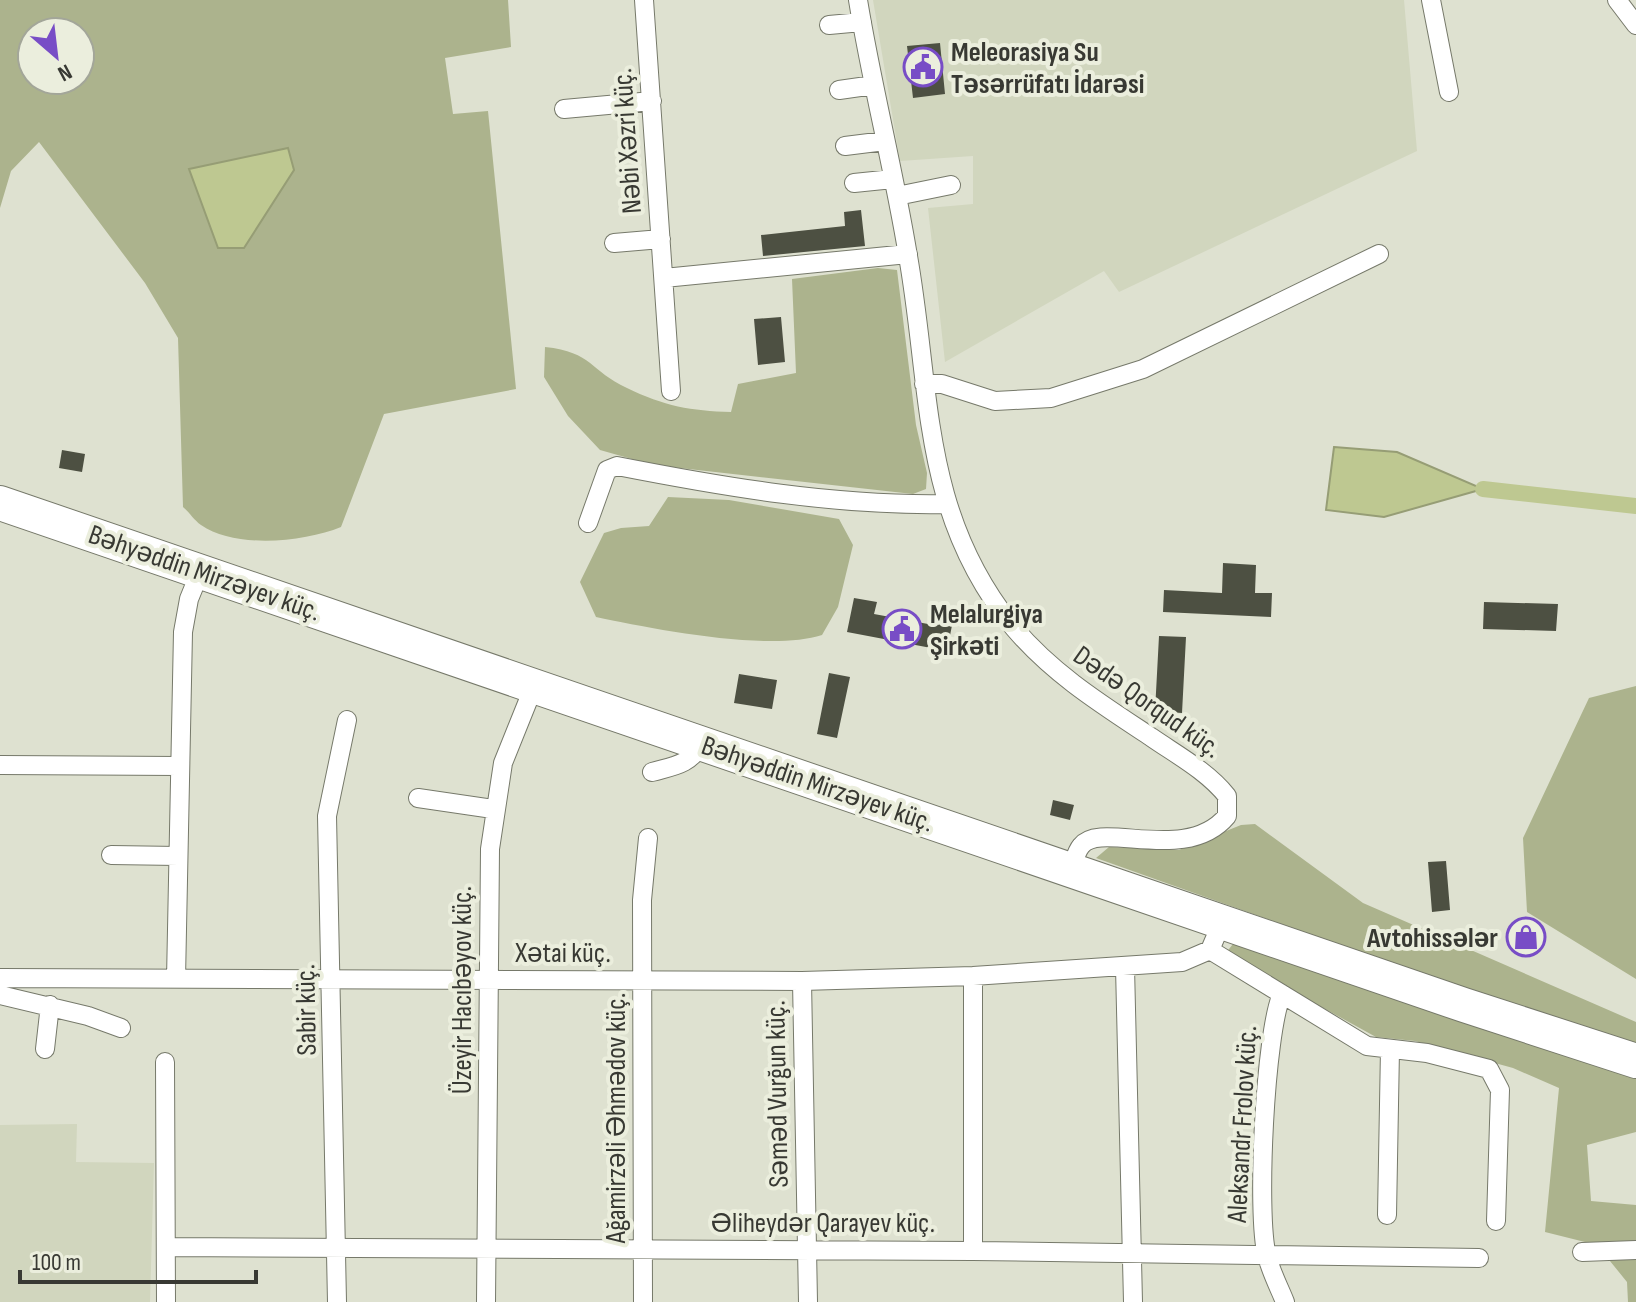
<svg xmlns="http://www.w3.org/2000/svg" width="1636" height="1302" viewBox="0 0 1636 1302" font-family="'Sofia Sans Condensed',sans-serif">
<rect width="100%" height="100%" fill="#dee1d0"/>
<path fill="#d1d6be" d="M873,0h531l13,151 -298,141 -15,-21 -159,91 -17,-154 45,-4v-48l-73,5z
M77,1124l-1,38 78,1 -4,139h-150v-177z"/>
<path fill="#acb38d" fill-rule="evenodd" d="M0,0h508l3,47 -66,11 8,56 35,-3 28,278 -132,25 -43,113c-37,15 -105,22 -140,-2 -7,-5 -12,-13 -18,-18l-5,-169 -33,-55 -106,-141 -28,29 -11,37zM32,32h48v48h-48z
M878,268l19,2 19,155 11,48 -1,16 -13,5 -260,-29 -53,-15 -32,-34 -24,-39 1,-30c48,5 45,24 82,41 37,18 64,23 104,24l7,-28 58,-11 -4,-94z
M668,497l61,3 110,19 14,26 -15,62 -16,28c-53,17 -169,-6 -226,-18l-16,-35 24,-49 17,-5 28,-2z
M1636,686v293l-109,-67 -4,-74 66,-140z
M1255,824l108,79 273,119v24l-158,-52 -382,-136 13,-11 70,3 62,-25z
M1233,944l403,133v55l-49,13 4,56 45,4v97h-8l-1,-20 -30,-37 -52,-13 14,-144 -46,-20 -98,-27 -39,-4 -151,-83z"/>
<path fill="#bec891" stroke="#969d75" stroke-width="2" d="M288,148l6,22 -50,78h-26l-29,-79z
M1334,447l63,5 86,37 -99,28 -58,-7z"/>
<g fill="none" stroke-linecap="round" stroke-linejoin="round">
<path stroke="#bec891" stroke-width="16" d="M1483,489l153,17"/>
</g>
<path fill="#4d5042" d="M940,43l5,51 -32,4 -6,-52z
M861,210l4,36 -102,10 -2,-21 84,-9 -1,-14z
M781,317l4,45 -27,3 -4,-46z
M62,450l23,4 -3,18 -23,-4z
M1223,563l33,2 -1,28h17l-1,24 -108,-5 1,-22 58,3z
M854,598l23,4 -3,12 54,10 3,-14 23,5 -7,36 -100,-19z
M1484,602l74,2 -2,27 -73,-2z
M1159,636l27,1 -4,76 -27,-2z
M829,673l21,4 -13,61 -20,-4z
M739,674l38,6 -5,29 -38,-6z
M1053,800l21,5 -4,15 -20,-5z
M1446,861l4,49 -18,2 -4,-50z"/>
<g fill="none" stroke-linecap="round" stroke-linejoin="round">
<defs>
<path id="street" d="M644,0l27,391
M858,0c14,86 36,170 50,256 24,136 12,257 106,372 39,46 87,76 137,109 26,18 56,34 76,59v20c-41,49 -127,4 -146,30 -5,6 -7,16 -10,23
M1431,0l18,92
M1617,0l19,25
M829,25l33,-3
M839,90l35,-5
M564,109l88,-8
M845,146l40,-5
M854,183l39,-4
M897,196l54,-11
M614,243l47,-4
M664,278l244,-24
M924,384h18l53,17 56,-3 92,-29 236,-115
M588,523l19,-53 10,-4c107,21 219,40 329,38
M0,765l180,1
M652,772c21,-6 38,-7 49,-28
M418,798l75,11
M111,855l67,1
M1210,950l157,96 60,7 62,16 11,21 -4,131
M1125,967l8,335
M973,976v275
M0,978l802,3 171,-5 209,-14 28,-12 12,-28
M176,979l7,-347 6,-33 11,-27
M802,981l6,321
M1282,994c-17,38 -26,220 -15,262 4,16 12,31 18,46
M0,995l88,21 33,12
M45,1049l5,-44
M165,1062l1,240
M1387,1215l3,-166
M166,1247l807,4 506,7
M1582,1252l54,-2
M337,1302l-10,-486 20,-96
M486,1302l4,-453 13,-86 31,-77
M643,1302l-1,-402 6,-62"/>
<path id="highway" d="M0,503l1464,502 172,56"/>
</defs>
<use href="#street" stroke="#76796a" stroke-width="20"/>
<use href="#highway" stroke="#76796a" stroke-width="36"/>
<use href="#street" stroke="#fff" stroke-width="18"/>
<use href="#highway" stroke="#fff" stroke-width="34"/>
</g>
<defs>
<symbol id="civic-ring" viewBox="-11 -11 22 22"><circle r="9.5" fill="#ebeedd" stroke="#784dc6" stroke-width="1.5"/><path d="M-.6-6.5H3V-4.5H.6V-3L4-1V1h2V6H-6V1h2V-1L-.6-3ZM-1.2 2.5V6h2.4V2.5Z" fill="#784dc6"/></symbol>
<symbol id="shop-ring" viewBox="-11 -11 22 22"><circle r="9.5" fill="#ebeedd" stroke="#784dc6" stroke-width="1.5"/><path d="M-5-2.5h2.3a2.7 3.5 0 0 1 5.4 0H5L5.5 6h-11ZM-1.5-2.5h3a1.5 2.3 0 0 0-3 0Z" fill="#784dc6"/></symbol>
</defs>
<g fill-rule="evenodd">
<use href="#civic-ring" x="901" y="45" width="44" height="44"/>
<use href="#civic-ring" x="880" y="607" width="44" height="44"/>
<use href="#shop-ring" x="1504" y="915" width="44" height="44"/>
</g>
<g text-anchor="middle" stroke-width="8" stroke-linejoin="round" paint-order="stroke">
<g font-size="28" font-weight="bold" fill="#383933" stroke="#ebeedd" text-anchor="start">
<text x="951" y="61">Meleorasiya Su<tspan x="951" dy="32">Təsərrüfatı İdarəsi</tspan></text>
<text x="930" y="623">Melalurgiya<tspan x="930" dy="32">Şirkəti</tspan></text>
<text x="1498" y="947" text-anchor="end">Avtohissələr</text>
</g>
<g font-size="28" fill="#383933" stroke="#ebeedd">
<text transform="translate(626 141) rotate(-94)" y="10">Nəbi Xəzri küç.</text>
<text transform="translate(205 572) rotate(19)" y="10">Bəhyəddin Mirzəyev küç.</text>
<text transform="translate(1148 701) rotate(35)" y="10">Dədə Qorqud küç.</text>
<text transform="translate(818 783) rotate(19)" y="10">Bəhyəddin Mirzəyev küç.</text>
<text x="563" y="962">Xətai küç.</text>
<text transform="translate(461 990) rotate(-90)" y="10">Üzeyir Hacıbəyov küç.</text>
<text transform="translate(305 1010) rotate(-91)" y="10">Sabir küç.</text>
<text transform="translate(776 1094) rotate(-91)" y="10">Səməd Vurğun küç.</text>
<text transform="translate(615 1118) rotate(-90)" y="10">Ağamirzəli Əhmədov küç.</text>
<text transform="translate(1241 1124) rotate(-87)" y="10">Aleksandr Frolov küç.</text>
<text x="823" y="1232">Əliheydər Qarayev küç.</text>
</g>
</g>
<g transform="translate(56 56) rotate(152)"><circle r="38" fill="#ebeedd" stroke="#a3a699" stroke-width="2"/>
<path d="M0-6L14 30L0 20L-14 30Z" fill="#784dc6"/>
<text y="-12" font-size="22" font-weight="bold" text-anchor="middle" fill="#383933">N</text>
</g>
<path d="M20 1270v12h236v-12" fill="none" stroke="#383933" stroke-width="4"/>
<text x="32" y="1270" font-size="24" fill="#383933" stroke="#ebeedd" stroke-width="6" paint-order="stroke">100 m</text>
</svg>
